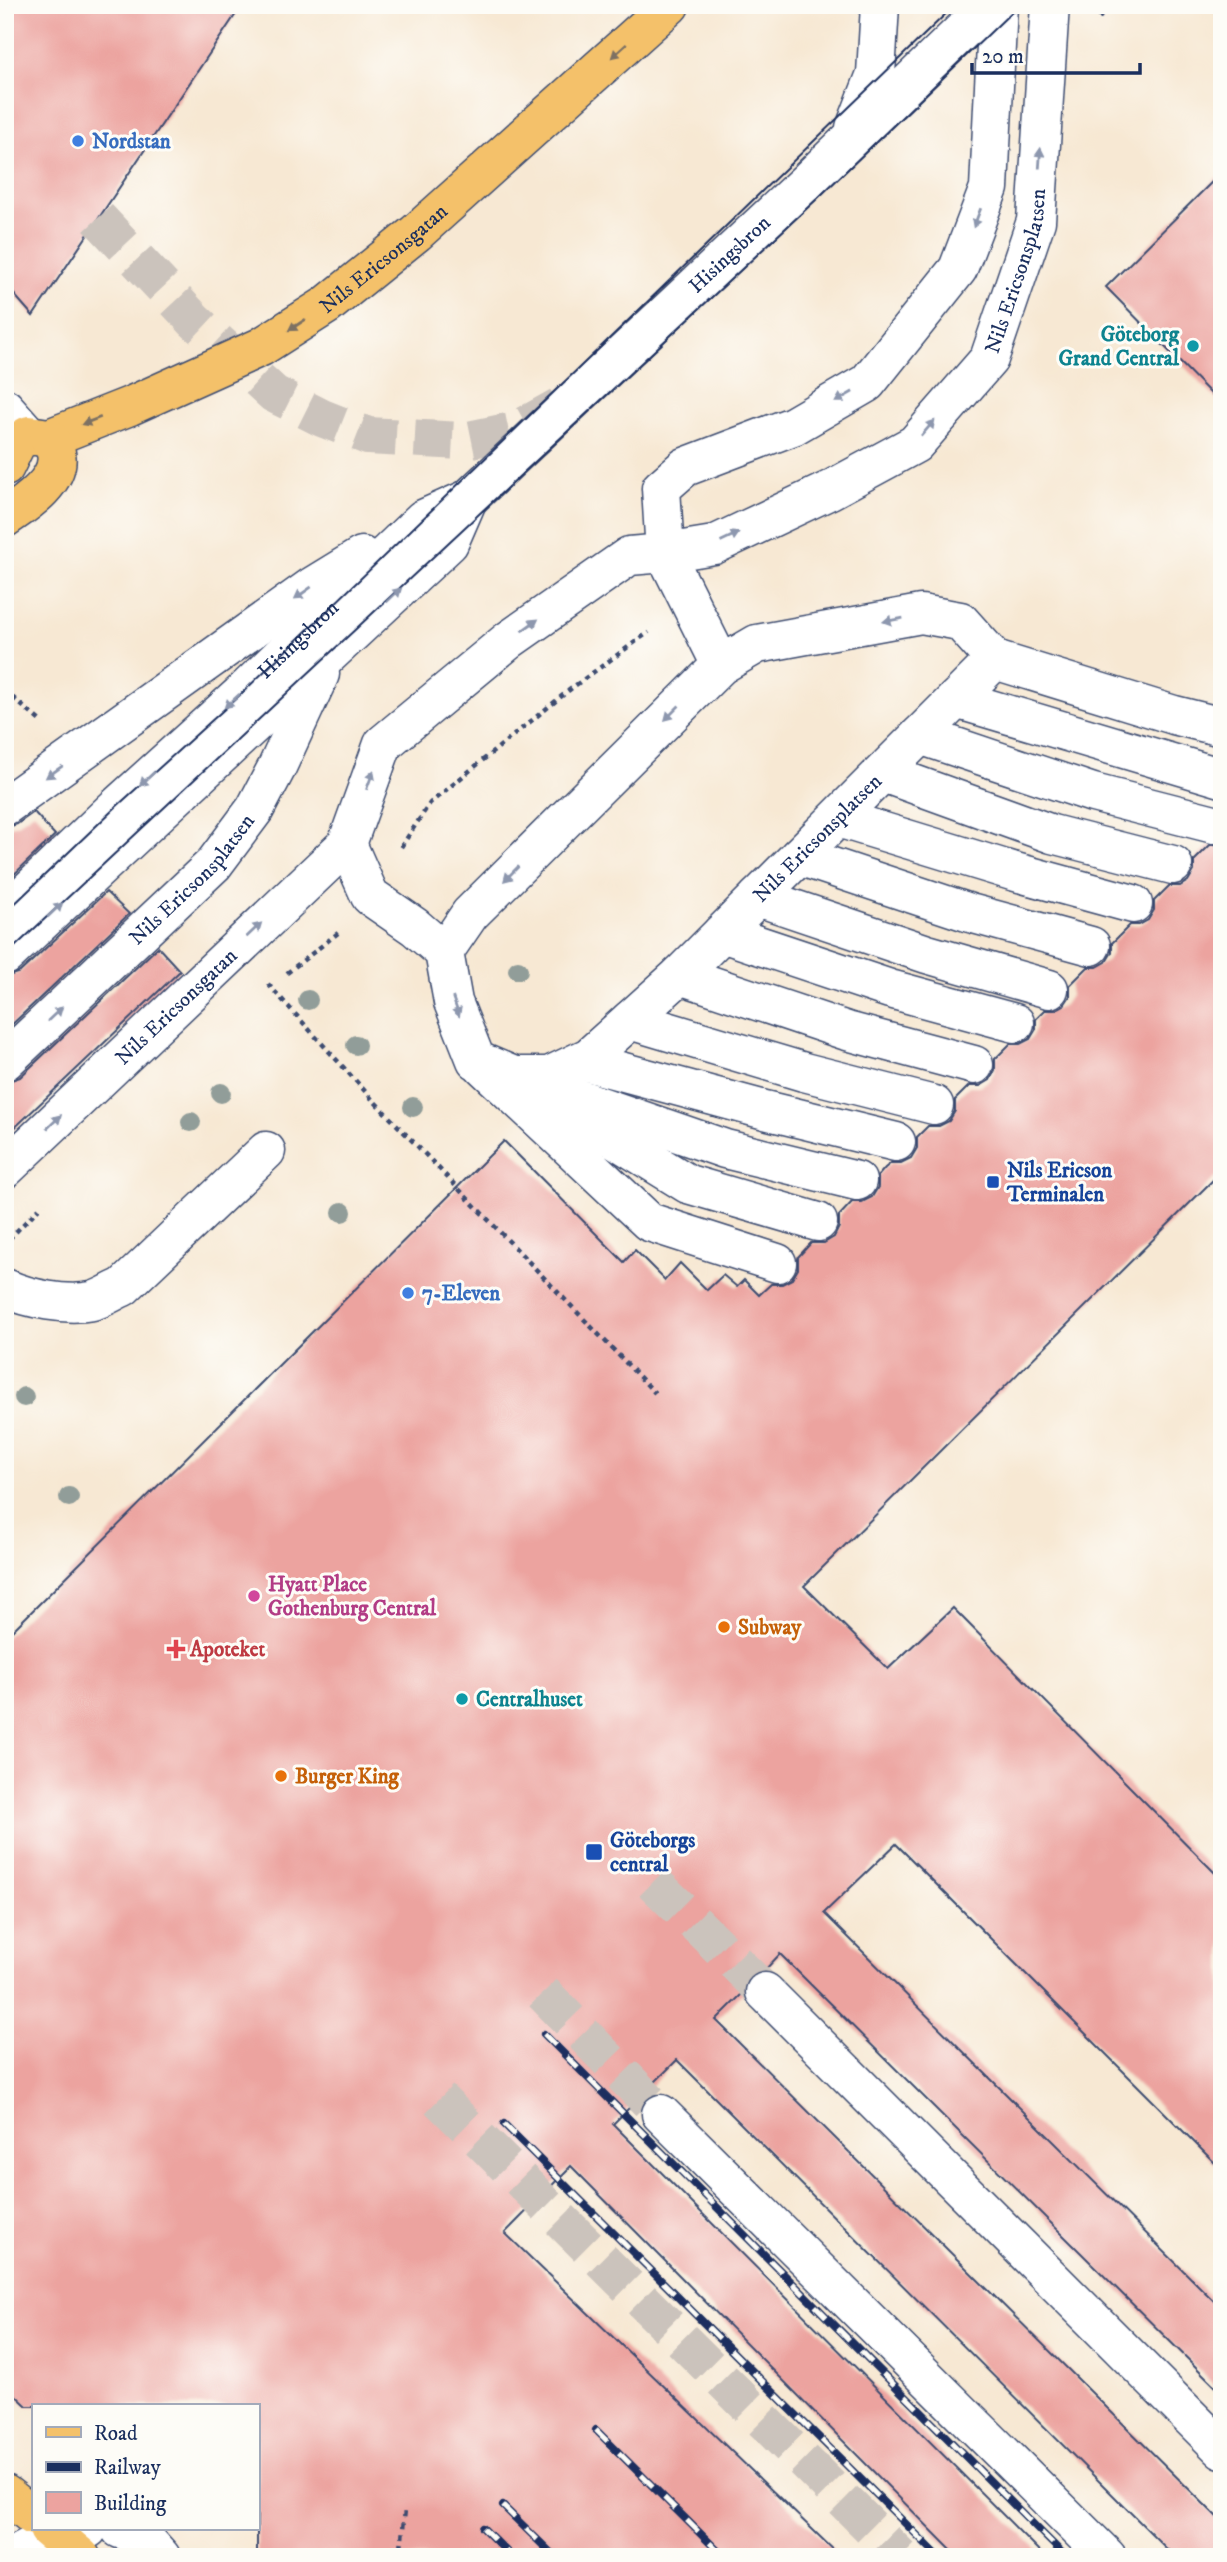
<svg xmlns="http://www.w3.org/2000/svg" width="1227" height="2562" viewBox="0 0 1227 2562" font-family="'IM FELL DW Pica',serif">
<rect width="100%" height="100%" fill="#fdfcf7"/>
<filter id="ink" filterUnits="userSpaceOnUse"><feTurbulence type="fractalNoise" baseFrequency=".0143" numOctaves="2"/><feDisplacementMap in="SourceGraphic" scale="14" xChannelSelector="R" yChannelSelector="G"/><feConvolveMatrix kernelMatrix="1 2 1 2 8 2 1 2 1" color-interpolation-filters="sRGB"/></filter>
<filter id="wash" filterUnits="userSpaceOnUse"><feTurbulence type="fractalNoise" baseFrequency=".00686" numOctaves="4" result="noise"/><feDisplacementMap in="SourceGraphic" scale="28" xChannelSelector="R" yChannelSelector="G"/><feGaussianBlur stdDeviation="1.57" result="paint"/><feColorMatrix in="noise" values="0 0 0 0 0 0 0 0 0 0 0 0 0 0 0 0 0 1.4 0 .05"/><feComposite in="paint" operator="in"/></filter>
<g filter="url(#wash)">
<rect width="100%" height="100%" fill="#f7e8d3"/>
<g id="blocks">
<path fill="#eca39f" d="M5,5h237l-209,311 -28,-32z
M1222,172v233l-116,-118z
M34,812l21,23 -50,48v-55l12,-4z
M1222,844v327l-418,415 84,83 65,-61 269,272v290l-326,-326 -72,69 398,396v84l-442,-439 -16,17h-5l-10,6 -5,15 -28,28 506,502v35h-47l-498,-497 -64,64 432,433h-87l-387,-391 -66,67 336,324h-584v-151h-230l-22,-21v-747l499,-497 120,121 11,-12 30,30 15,-17 27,27 16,-15 14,12 7,-7 15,15 12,-11h11l10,-5 6,-10v-12l13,-14h13l10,-6 5,-10v-11l13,-14h10l10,-5 6,-10v-11l7,-8 6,-5h10l10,-5 6,-10v-11l11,-11h11l10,-5 6,-10v-11l14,-14h11l10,-6 5,-10v-11l15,-15h10l10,-5 6,-10v-10l9,-9h10l9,-5 6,-9v-11l18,-18h9l9,-5 6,-10v-9l18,-18h9l9,-5 6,-10v-9l15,-15h11l8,-5 6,-10v-10l16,-16z
M106,892l23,22 -124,117v-54l15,-5z
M158,947l22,24 -175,166v-55l15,-5z"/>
</g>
</g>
<g filter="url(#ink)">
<use href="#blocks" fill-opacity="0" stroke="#3c4b70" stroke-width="2"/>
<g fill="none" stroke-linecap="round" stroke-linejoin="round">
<path stroke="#cbc3bc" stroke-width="38" stroke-dasharray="38 19" stroke-linecap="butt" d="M98,218l96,102 80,74 48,24 46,18 95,5 54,-11 43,-24
M653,1882l112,110
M543,1993l118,121
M439,2099l462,458"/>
<defs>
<g id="minor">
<path d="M855,128l21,-54 4,-69"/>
<path d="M5,408l24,27"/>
<path d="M995,660l179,55 48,12"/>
<path d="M721,665l-56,-112 -4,-65 24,-21 108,-41 74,-43 91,-114 31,-81 9,-183"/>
<path d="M956,699l266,79"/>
<path d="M920,735l173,58 121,31"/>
<path d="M883,773l169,61 121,31"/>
<path d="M5,806l308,-220 49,-30"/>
<path d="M838,818l174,53 121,33"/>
<path id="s1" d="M347,844l23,52 45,31 29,25 9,50 23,58 38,16h35l40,-19 91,-82 315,-315 -35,-39 -39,-7 -164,30 -36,21 -251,249 -26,38"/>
<path d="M799,856l171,57 121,33"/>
<path d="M758,897l169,57 122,35"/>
<path id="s2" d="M5,913l111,-106 124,-112 183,-176 45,-20 337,-316 184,-178"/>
<path d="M722,933l168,56 125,34"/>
<path d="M5,956l444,-413 19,-44"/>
<path d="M680,975l167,56 127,34"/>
<path d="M630,1020l174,52 130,33"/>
<path id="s3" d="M5,1061l209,-197 41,-55 21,-40 44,-95"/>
<path d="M583,1061l182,49 131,32"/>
<path d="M483,1066l166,156 128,41"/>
<path d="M522,1079l203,70 132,32"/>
<path d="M575,1114l113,70 130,38"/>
<path id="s4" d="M5,1169l342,-325 36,-100 126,-104 120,-84 36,-3 49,-8 116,-55 85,-46 74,-85 47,-138 14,-216"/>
<path d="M5,1288c24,11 61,18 87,13 10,-2 21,-10 31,-14l143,-136"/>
<path d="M765,1992l457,457"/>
<path d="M661,2114l446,443"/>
<path d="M120,2529l24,9 17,19"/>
<path d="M11,2557l26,-14 51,-14"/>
</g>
<g id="major">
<path id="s5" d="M5,467l12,-25 12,-7 20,3 81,-32 131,-59 66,-42 89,-72 254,-228"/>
<path d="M5,518c19,-13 57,-37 51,-65 -1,-5 -5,-11 -7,-15"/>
<path d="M5,2494l28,22"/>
<path d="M48,2529l33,28"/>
</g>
</defs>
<use href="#minor" stroke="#3c4b70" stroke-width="41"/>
<use href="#major" stroke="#3c4b70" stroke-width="41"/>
<path stroke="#3c4b70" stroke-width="4.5" stroke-dasharray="5 5" stroke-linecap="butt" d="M1099,18l11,-13
M5,691l35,30
M401,847l29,-44 143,-116 76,-55
M287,973l51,-40
M268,984l105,116 282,293
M9,1239l30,-31
M400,2557l5,-47"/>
<use href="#minor" stroke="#fff" stroke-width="38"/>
<use href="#major" stroke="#f4c16a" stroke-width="38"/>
<path stroke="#1b2f5e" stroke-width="2" d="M5,913l111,-106 124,-112 715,-690
M5,956l813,-758 201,-193"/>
<defs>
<path id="rail" d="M544,2034l522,523
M504,2124l435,433
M596,2430l128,127
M503,2506l52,51
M483,2528l29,29"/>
</defs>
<use href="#rail" stroke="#1b2f5e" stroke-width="8"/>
<use href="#rail" stroke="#fdfcf7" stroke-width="5" stroke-dasharray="16" stroke-linecap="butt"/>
</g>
<g fill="#919d99">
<circle cx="518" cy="970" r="10"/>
<circle cx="308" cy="1000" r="10"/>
<circle cx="356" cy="1045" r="10"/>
<circle cx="221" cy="1093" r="10"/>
<circle cx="413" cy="1107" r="10"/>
<circle cx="191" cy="1122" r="10"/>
<circle cx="342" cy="1212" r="10"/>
<circle cx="24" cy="1397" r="10"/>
<circle cx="69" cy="1497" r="10"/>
</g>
<defs><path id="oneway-solid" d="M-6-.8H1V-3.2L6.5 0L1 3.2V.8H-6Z" transform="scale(1.75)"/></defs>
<g fill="#7d7163">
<use href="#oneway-solid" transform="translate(619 51) rotate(138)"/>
<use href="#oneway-solid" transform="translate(297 325) rotate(147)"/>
<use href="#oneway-solid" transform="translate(91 421) rotate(159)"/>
</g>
<g fill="#8d97ae">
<use href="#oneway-solid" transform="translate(1040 158) rotate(-86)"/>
<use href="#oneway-solid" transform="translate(977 218) rotate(111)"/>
<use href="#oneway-solid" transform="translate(844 397) rotate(150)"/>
<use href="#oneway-solid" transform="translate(928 428) rotate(-49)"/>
<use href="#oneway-solid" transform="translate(730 537) rotate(-25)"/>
<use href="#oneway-solid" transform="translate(303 593) rotate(145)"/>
<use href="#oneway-solid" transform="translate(394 595) rotate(-43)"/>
<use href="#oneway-solid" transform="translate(893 620) rotate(170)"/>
<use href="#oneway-solid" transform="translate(530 625) rotate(-35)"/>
<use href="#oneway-solid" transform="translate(232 701) rotate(138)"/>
<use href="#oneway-solid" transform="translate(672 713) rotate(135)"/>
<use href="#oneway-solid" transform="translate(54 772) rotate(145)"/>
<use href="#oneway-solid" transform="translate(147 779) rotate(137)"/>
<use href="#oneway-solid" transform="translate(370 780) rotate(-70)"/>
<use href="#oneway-solid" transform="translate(511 874) rotate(135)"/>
<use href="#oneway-solid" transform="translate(55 910) rotate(-43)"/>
<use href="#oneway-solid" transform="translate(254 930) rotate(-43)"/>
<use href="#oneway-solid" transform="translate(456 1007) rotate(71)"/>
<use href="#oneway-solid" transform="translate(55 1014) rotate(-43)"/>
<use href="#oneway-solid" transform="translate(54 1122) rotate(-44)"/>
</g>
</g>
<g fill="#3f7fe0" stroke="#fdfcf7" stroke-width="2.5">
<circle cx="78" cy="141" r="7"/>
<circle cx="408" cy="1293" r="7"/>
</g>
<g fill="#0f9aa8" stroke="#fdfcf7" stroke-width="2.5">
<circle cx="1193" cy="346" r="7"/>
<circle cx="462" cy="1699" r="7"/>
</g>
<g fill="#1a4fb4" stroke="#fdfcf7" stroke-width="2.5">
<rect x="986" y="1175" width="14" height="14" rx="3.5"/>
<rect x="585" y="1843" width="18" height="18" rx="3.5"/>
</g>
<circle fill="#d1479c" stroke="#fdfcf7" stroke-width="2.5" cx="254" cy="1596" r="7"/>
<g fill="#e8710a" stroke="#fdfcf7" stroke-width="2.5">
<circle cx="724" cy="1627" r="7"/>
<circle cx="281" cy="1776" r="7"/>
</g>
<path fill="#e0444e" stroke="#fdfcf7" stroke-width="2.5" d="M172.5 1638.5h7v7h7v7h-7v7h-7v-7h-7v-7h7z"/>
<g text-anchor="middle" stroke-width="6" stroke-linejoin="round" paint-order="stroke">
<g font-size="21" font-weight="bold" fill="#366cbe" stroke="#fdfcf7" text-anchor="start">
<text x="92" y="148">Nordstan</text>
<text x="422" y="1300">7-Eleven</text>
</g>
<g font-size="21" fill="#1b2f5e" stroke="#fdfcf7">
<text dy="7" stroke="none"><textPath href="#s2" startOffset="982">Hisingsbron</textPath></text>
<text dy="7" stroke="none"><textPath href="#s5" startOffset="444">Nils Ericsonsgatan</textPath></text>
<text dy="7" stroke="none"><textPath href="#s4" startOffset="1404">Nils Ericsonsplatsen</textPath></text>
<text dy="7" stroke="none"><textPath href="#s2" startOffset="401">Hisingsbron</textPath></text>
<text dy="7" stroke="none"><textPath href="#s1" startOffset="700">Nils Ericsonsplatsen</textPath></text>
<text dy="7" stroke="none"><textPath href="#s3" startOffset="261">Nils Ericsonsplatsen</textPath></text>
<text dy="7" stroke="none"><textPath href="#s4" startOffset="236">Nils Ericsonsgatan</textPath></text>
</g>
<g font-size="21" font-weight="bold" fill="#0d838f" stroke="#fdfcf7" text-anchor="end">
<text x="1179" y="341">Göteborg<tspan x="1179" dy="24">Grand Central</tspan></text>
<text x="476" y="1706" text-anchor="start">Centralhuset</text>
</g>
<g font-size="21" font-weight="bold" fill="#164399" stroke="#fdfcf7" text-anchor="start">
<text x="1007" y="1177">Nils Ericson<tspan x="1007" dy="24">Terminalen</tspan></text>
<text x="610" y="1847">Göteborgs<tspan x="610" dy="24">central</tspan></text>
</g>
<g font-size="21" font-weight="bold" fill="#b23c85" stroke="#fdfcf7" text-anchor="start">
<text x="268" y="1591">Hyatt Place<tspan x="268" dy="24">Gothenburg Central</tspan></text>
</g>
<g font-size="21" font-weight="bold" fill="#c56008" stroke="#fdfcf7" text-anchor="start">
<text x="738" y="1634">Subway</text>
<text x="295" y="1783">Burger King</text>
</g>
<g font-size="21" font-weight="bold" fill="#be3a42" stroke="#fdfcf7" text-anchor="start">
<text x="190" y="1656">Apoteket</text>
</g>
</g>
<rect width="1227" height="2562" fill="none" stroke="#fdfcf7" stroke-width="28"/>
<rect x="32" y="2404" width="228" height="126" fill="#fdfcf7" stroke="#a3aaba" stroke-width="2"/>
<rect x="46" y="2427" width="35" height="10" fill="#f4c16a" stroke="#a3aaba" stroke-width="2"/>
<text x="94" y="2440" font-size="21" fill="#1b2f5e">Road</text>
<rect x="46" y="2462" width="35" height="10" fill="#1b2f5e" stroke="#a3aaba" stroke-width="2"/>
<text x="94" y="2474" font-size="21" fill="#1b2f5e">Railway</text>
<rect x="46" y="2492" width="35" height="21" fill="#eca39f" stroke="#a3aaba" stroke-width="2"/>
<text x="94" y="2510" font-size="21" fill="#1b2f5e">Building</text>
<path d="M972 63v10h168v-10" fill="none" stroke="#1b2f5e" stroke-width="3.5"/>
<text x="982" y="63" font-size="21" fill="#1b2f5e" stroke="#fdfcf7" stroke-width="5" paint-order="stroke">20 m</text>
</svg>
